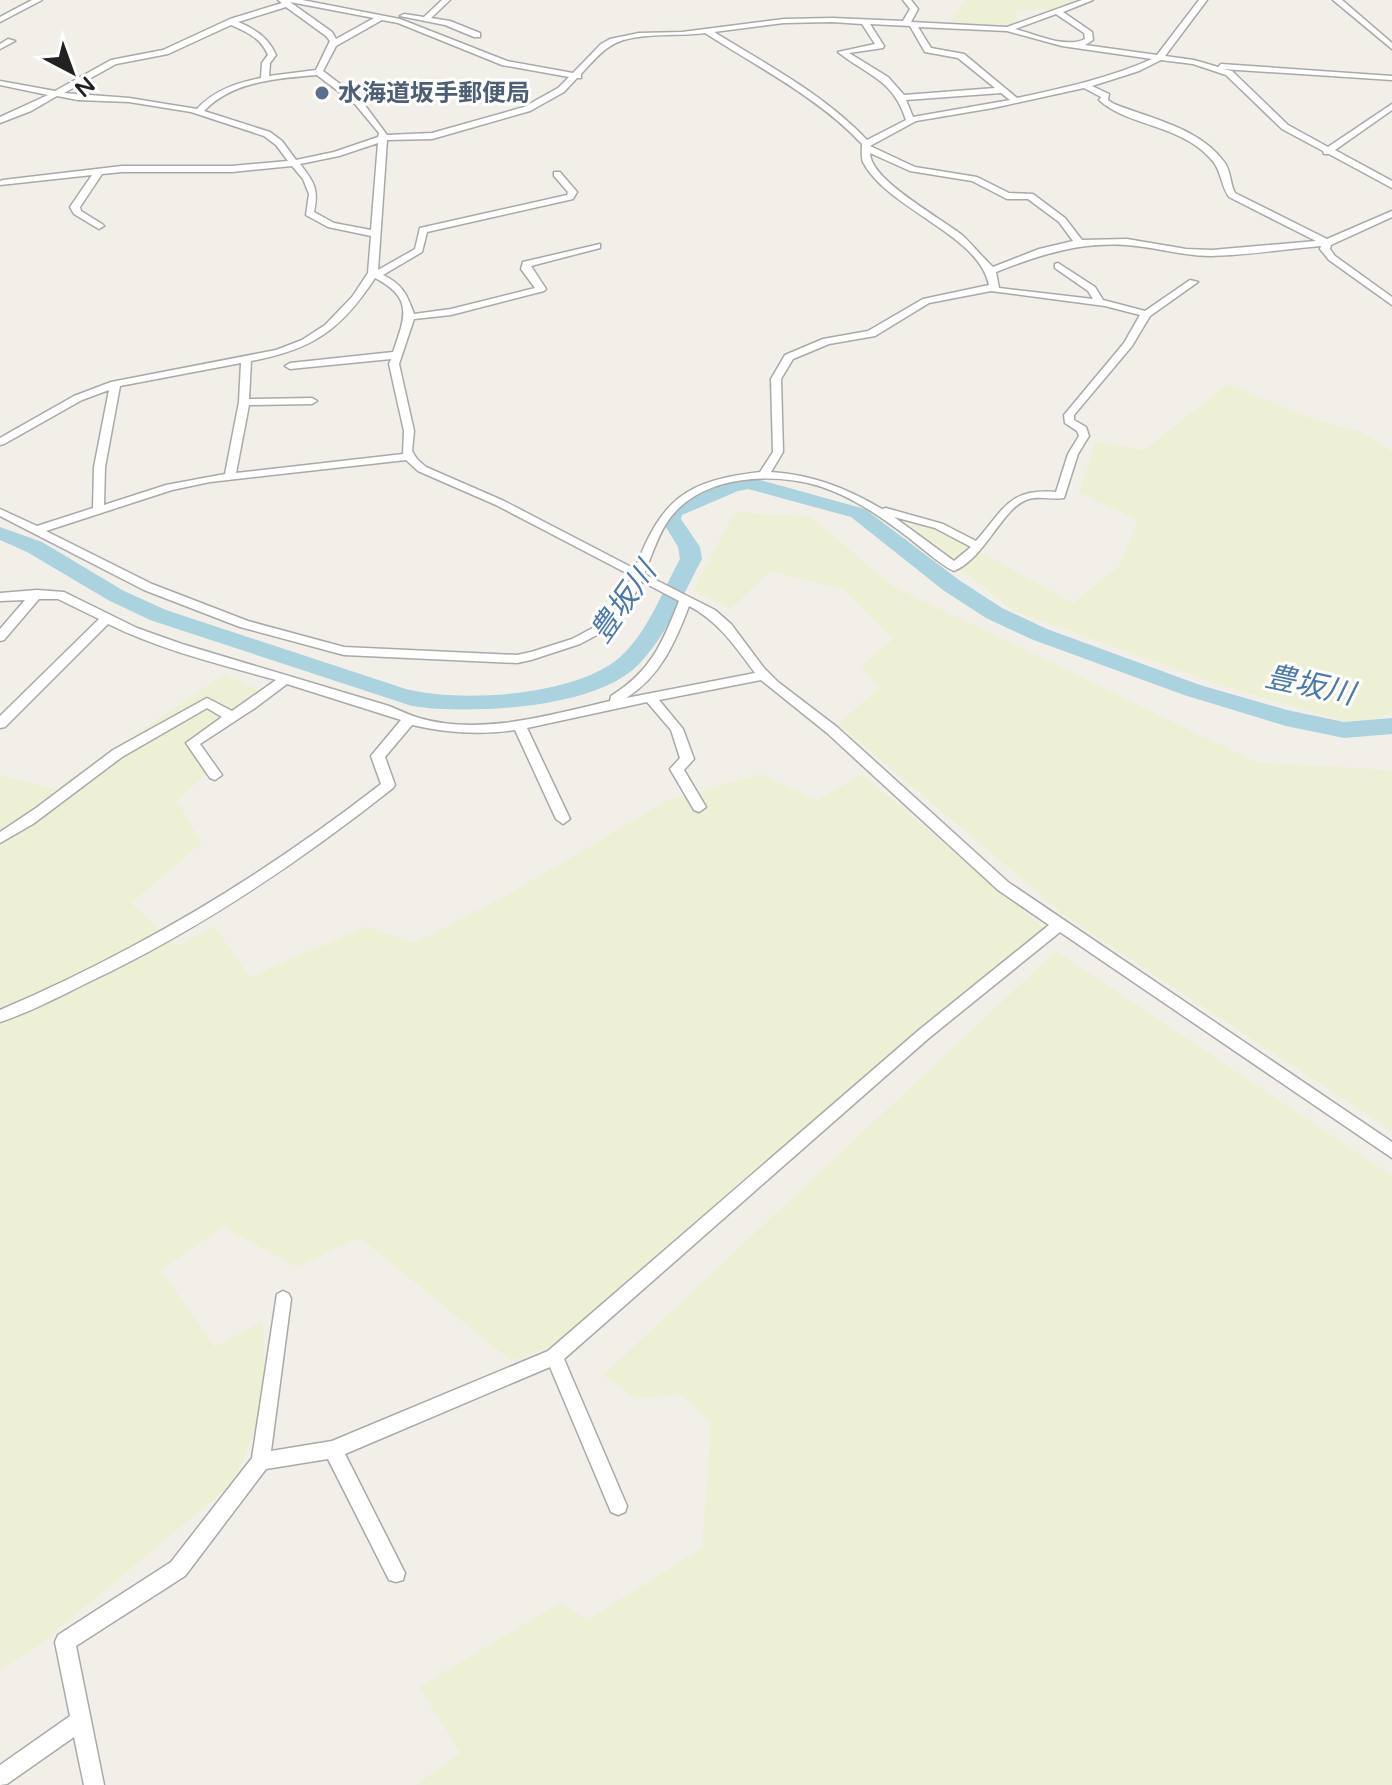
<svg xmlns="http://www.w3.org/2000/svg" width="1392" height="1785" viewBox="0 0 1392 1785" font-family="'Varela Round','Noto Sans JP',sans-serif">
<rect width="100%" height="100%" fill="#f2efe9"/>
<path fill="#eef0d5" d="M965,0h122l-37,15 -2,-7 -32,3 2,13 -70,1z
M1228,384l82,34 51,14 31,19v261l-29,15 -144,-42 -207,-75 -109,-87 38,7 132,73 46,-37 19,-46 -59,-27 17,-52 48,9z
M735,512l75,4 81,69 365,177 136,8v361l-324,-213 -230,-194 41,-36 -18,-22 32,-27 -49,-49 -74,-19 -39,38 -38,-19z
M224,674l39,18 -75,56 22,22 -33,31 25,42 -71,60 46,43 38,-19 35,50 117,-51 48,17 96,-50 155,-92 95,-27 55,27 46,-27 183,155 -467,408 -67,24 -151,-123 -63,29 -74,-40 -62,43 54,77 48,-26 2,90 -34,74 -194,162 -37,23v-895l55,14z
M1056,951l336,225v609h-976l44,-32 -41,-66 142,-85 26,18 115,-72 9,-125 -30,-28 -44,4 -34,-24z"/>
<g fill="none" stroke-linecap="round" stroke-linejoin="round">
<path fill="#aad3df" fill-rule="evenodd" d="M749,477l116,32 94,71 43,28 45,21 153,56 87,25 57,12 48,-4v16l-48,4 -58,-12 -102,-31 -153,-56 -45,-21 -43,-28 -92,-73 -103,-28 -10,2 -56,24 -1,4 19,28 2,12c-19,35 -36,78 -64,106 -43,44 -169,50 -226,41l-262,-86 -42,-20 -81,-48 -27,-12v-13l42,15 82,49 42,19 240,79c55,14 168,7 213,-31 28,-24 44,-68 61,-99l-2,-12 -17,-28 5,-11 60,-27z"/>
<defs>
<path id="minor" d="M32,0h10l-42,22v-5z
M278,0h24l98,19 107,42 66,12 28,-29 9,-5 29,-6 43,-1 102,-13 48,-1 71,3 7,-12 -7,-9h8l7,9 -7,13 96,5 75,-27h11l-30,12 29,20 1,8 -8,5 72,10 42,-55h8l-42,56 29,4 24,7 3,-3 171,12v4l-169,-11 9,2 56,54 40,22 64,-43v6l-57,40 57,31v7l-63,-34h-5l-1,-3 -41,-22 -56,-54 -33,-11 -32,-4 -22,11 -47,15 17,8 -1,6 6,4c38,15 86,24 111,59 6,9 5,21 10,30l92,46 65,-28v6l-61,28 -1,4 5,7 57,41v8l-63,-45 -9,-11 1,-3c-36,3 -73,9 -110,10 -29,0 -56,-9 -85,-11 -47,-3 -87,10 -130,27l3,16 94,11 -5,-8 -33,-23v-4l3,-1 37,24 8,13 42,11 45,-31 8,2 -48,34 -18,30 -58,69v5l12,7 3,9 -11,18 -14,44c-13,2 -26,-3 -38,2 -25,10 -40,57 -72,71 -11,-5 -21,-14 -30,-21 -16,-13 -33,-26 -50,-37 -17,-11 -36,-21 -55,-27 -47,-14 -116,-11 -149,32 -12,16 -18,37 -26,56l71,36 16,14 33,44 14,14 59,45 171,155 384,260v16l-332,-226 -131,106 -365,321 63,147 -2,6 -7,3 -7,-3 -61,-145 -205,87 60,119 -2,7 -7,2 -7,-2 -61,-121 -62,10 -81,107 -109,70 28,139h-20l-10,-48 -67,47 -7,1v-20l70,-49 -15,-74 3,-7 113,-73 81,-104 25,-164 6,-3 6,3 2,5 -20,152 61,-10 216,-90 371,-321 130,-105 -51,-35 -171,-157 -66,-53 -102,20 24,29 11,30 -10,11 22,37 -7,5 -5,-2 -24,-41 10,-11 -9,-28 -24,-28 -120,26 43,91 -7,5 -7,-5 -41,-89c-35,5 -69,3 -103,-5l-27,32 10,28 -2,3c-95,75 -194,142 -304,194 -29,14 -58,30 -89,40v-12c138,-59 263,-134 381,-226l-10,-28 30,-36 -114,-36 -32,24 -55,36 22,31 -7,5 -5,-2 -24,-35 36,-26 -15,-9 -85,49 -89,67 -33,19v-11l36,-24 77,-58 94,-52 25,13 44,-31c-57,-16 -115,-30 -168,-56l-103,103 -5,1v-12l99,-97 -41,-20h-19l-35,41 -4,1v-12l25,-29 -25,1v-8l37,-3 27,2 73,36 45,16 207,62c10,4 20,9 30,12 62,18 130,-3 191,-17l1,-5c40,-25 51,-52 68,-95l-38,-20 -13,28 -20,20 -28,15 -49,16 -14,3 -173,-8 -104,-28 -96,-37 -144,-74v-7l37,17 56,-18 1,-41 15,-77 -27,10 -78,44 -4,1v-7l74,-42 37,-14 165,-32 26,-10 23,-15 27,-28 16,-24 3,-37 -43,-9 -22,-12 3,-21 -6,-15 -11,-13 -60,6h-110l-20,2 -22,33 1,4 21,13 2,2 -5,3 -25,-15 -4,-7 22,-32 -92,10v-4l3,-1 119,-14h110l56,-5 -12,-16 -12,-9 -73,-24 -62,-10 -51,-2 -21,-4 -26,15 -31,12v-6l48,-22 -48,-10v-4l55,10 56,-31 52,-10 67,-31 52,-16zM290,2l84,16 -38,21 -4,-7zM286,7l40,29 4,5 -14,29 -47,6 1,-13 6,-8c-8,-18 -21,-26 -38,-33zM1056,14l28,19 1,6c-20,10 -49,-5 -70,-10zM382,20l16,3 104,42 67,12 -11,11 -34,19 -92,26 -45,2 -26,-35 -38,-29 13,-25zM832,22l30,2 13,20 -37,8c30,24 55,27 68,68l-39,20c-42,-45 -101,-76 -153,-108l70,-9zM870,24l40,2 15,26 33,6 37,30 -91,7 -16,-18 -39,-24 34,-5 1,-2zM231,25c16,7 30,13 37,30l-6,8 -1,15c-24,5 -47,12 -64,31l-68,-11 -65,-5 52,-29 52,-10zM918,27l89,4 55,15 90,13c-43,19 -88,29 -135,39l-53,-44 -33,-6zM705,33c53,34 114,65 157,111 0,5 -1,13 1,18 24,47 116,72 126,123l-66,14 -55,32 -45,8 -38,16 -14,24 2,73 -13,20c-74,9 -98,26 -125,97l-131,-68 -78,-34 -9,-8 -5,-8 2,-20 -15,-67 15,-45 37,-4 93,-24 2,-2 -15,-23 69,-18v-4l-77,18 -2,7 14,19 -84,21 -37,5c-7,-20 -12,-30 -31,-39l39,-23 5,-20 146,-33 4,-7 -17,-20h-6v4l14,16 -1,3 -147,33 -5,21 -37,21 9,-130 45,-1 98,-28 34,-19 13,-14h4v-4c9,-9 17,-20 28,-27 21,-16 69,-10 96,-14zM317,75l38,29 24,29 -1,4 -44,15 -38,8 -14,-19 -12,-9 -66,-21c28,-30 75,-33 113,-36zM1084,88l17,9 -2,3c28,26 80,24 111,58 12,12 10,26 19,39l87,44 -104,9 -26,-1 -59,-10 -45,1 -17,-22 -32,-24 -24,-1 -32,-16 -62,-10 -45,-21 46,-25 77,-13zM1001,93l9,7 -97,17 -7,-17zM378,143l-7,87 -37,-7 -20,-11c5,-23 0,-30 -14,-48l39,-8zM870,153l40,18 62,10 35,18h21l31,23 14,19 -34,8 -46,18c-11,-10 -20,-22 -31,-32 -21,-17 -92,-55 -92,-82zM375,278c39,20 30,39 18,74l-103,11 -5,3 5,3 101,-10 -2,5 15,67 -1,23 -167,19 13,-68 63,-1 5,-3 -5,-3 -63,1 2,-38c61,-11 90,-31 124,-83zM991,291l114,15 35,9 -16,28 -60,72 1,8 12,8 2,5 -11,18 -12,38c-48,-4 -52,18 -80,49l-33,-17 -57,-16 -4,1c-36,-21 -69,-34 -111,-37l12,-20 -2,-73 12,-20 36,-15 46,-8 54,-33zM241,363l-2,39 -14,72 -59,11 -62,20 1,-38 15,-81zM406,460l12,11 78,34 136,71 -13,29 -19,19 -28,15 -41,13 -14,3 -173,-8 -96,-26 -96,-37 -106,-53 126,-41 38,-8zM894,517l41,11 36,19 -17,14zM689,606c30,16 46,40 66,67l-129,25c34,-21 49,-55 63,-92z
M442,0h8l-19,18 19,3 30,12v4h-6l-29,-12 -45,-9 4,-2 20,3z
M1333,0h9l50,43v6z
M8,39l7,2 -15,8v-5z"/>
</defs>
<use href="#minor" stroke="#a9a9a9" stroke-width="3"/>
<use href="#minor" fill="#fff" fill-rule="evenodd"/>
</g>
<circle fill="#5c6f8a" stroke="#fff" stroke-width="3" cx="322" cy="93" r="8"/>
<g text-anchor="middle" stroke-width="6" stroke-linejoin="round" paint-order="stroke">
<g font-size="24" font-weight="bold" fill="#4e5e75" stroke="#fff" text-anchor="start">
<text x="338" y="101">水海道坂手郵便局</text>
</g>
<g font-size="30" font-style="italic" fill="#4a7aab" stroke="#fff">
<text transform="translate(623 602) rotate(-55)" y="10">豊坂川</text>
<text transform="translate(1310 685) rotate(12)" y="10">豊坂川</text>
</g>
</g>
<g transform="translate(72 72) rotate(139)" stroke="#ffffff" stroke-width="6" paint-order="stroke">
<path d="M0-6L14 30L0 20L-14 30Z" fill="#222222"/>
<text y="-12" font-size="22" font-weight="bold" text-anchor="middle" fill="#222222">N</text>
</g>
</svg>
